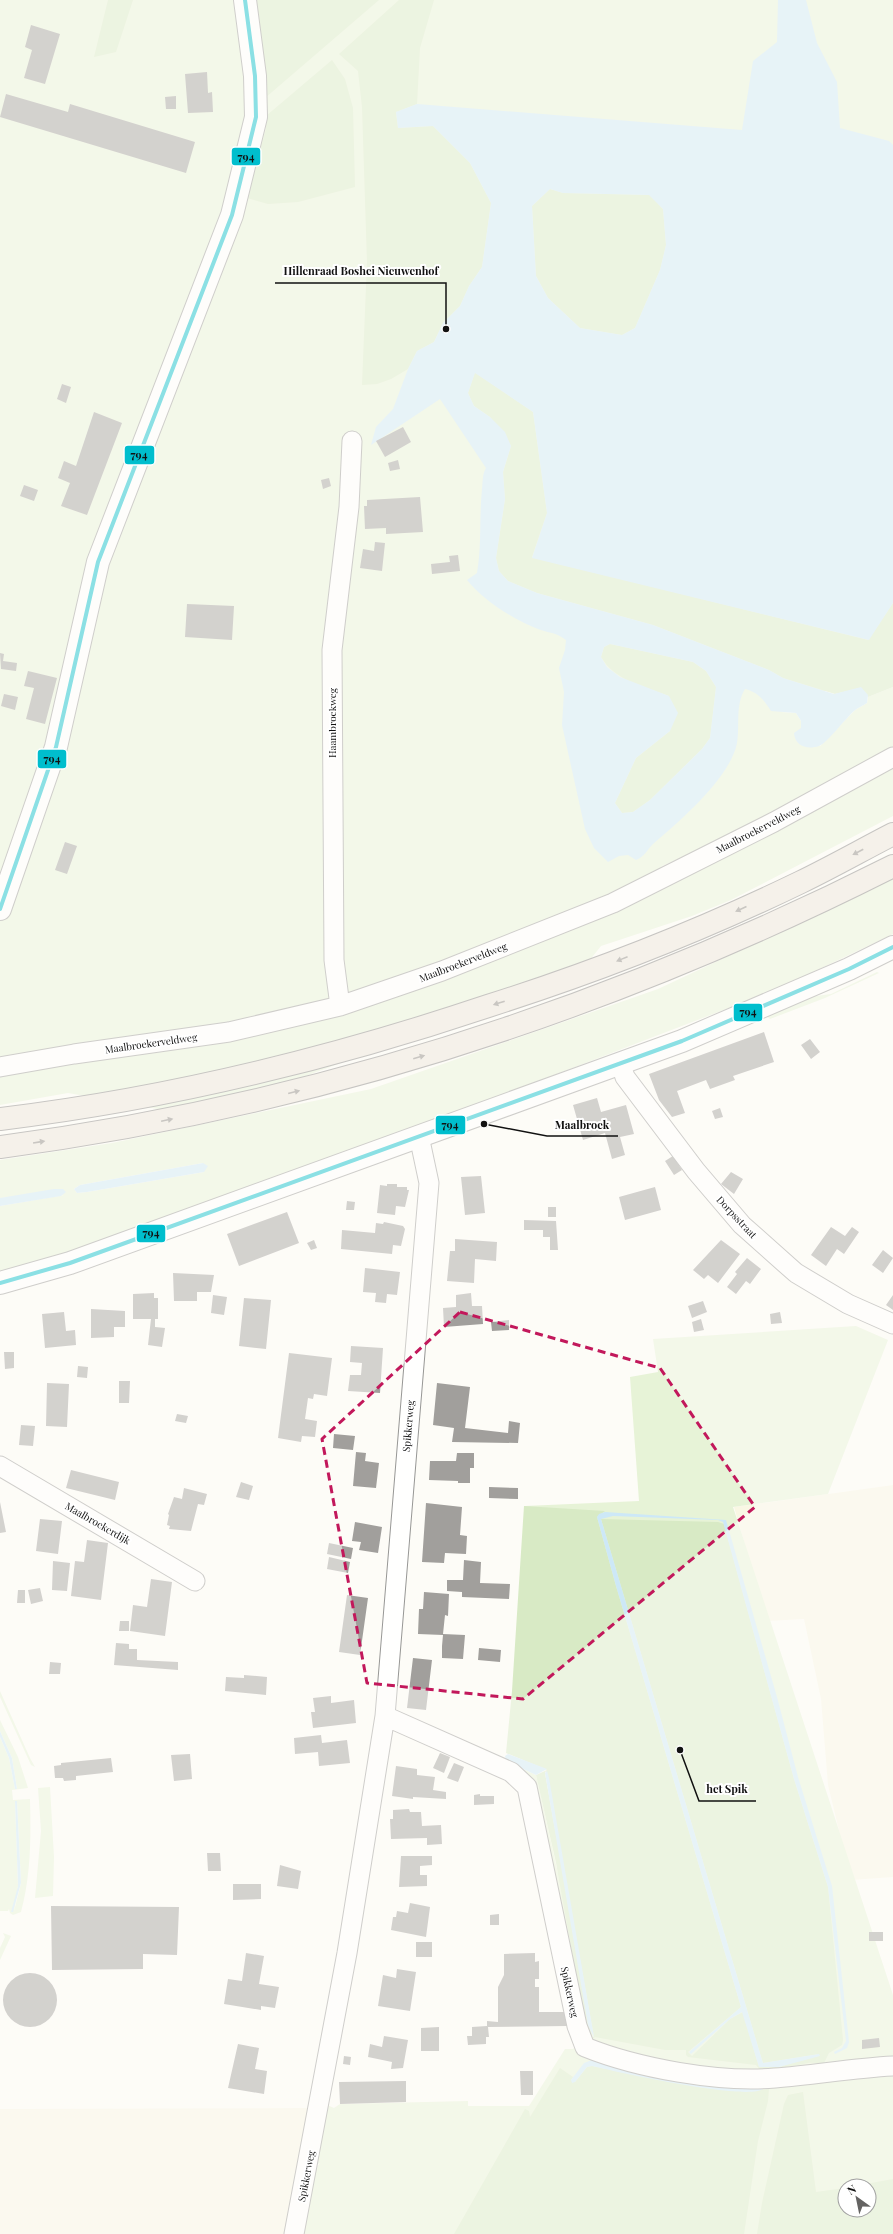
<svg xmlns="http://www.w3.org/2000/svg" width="893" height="2234" viewBox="0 0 893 2234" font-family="'Playfair Display',serif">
<rect width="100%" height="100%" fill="#fdfcf7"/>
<path fill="#f9f7e4" d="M893,1485v392l-42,3 -23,-95 -7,-86 -17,-80 -37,2 -33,-114z
M311,2108l-26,126h-285v-125z"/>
<path fill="#e7f3d7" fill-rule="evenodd" d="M0,0h893v658l-112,54 15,1 5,8v7l19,18 35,-36 12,-7 1,-6 25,-10v63l-135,74 -96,42 -16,21 247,-121v50l-162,84 -39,16 -91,30 -24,30 -380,140 -129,-23 -68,12z
M893,876v58l-82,39 -77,33 -297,114 -384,139 -53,13v-66l64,-11 -64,3v-38l112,-17 259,-54 287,-100 200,-94zM203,1163l1,9 -117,20 -10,1 -3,-4 6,-4z
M877,972l2,1 -54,25 -55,21 -4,-3 42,-19 23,-3z
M856,1326l32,14 -60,154 -95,13 160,488v239h-591l13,-65 5,-6 -4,2 11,-60 7,3 6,-4 128,-3v5h61l36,-57h8l2,-2 -12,-125 -21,-112 -4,-13 -32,-36 30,14 23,103 -34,-372 114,-5 -9,-124 28,-5 -5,-33zM845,2186h24v24h-24z
M0,1691l30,67 5,9 -4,-2 -31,-68z
M0,1720l18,37 10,31 -16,2 1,10 17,-1c1,38 1,76 -9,113l-8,3 -3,-2 -1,-4 -1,2h-8v-174l9,21 6,31h2l-5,-31 -12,-27zM15,1801h2l4,82 -7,28 4,-25z
M50,1787l4,70 -1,39 -18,2 6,-67 -3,-43z
M3,1933l8,3 -11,24v-12l5,-11z"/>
<path fill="#d8eac5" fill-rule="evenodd" d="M108,0h25l-17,52 -22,5z
M252,0h127l-114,98z
M399,0h35l-14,48 -3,56 -21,8 2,16 35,-2 37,37 21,40 -9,64 -13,19 -9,20 -17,17 -9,19 -17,9 -9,18 -17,10 -14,5 -15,1 5,-123 -5,-155 -4,-36 -19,-17z
M332,60l13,19 8,29 2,79 -57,15 -30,2 -21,-6 19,-69v-13z
M550,189l13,4 87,2 13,14 3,36 -6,25 -25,58 -13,7 -42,-7 -32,-30 -12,-22 -4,-70z
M475,372l58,40 14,101 -15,44 336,83 25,-37v84l-25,10 -7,-9 -26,6 -52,-16 -14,-8 -116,-45 -116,-32 -29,-12 -9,-10 -3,-13 9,-59 -2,-27 8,-26 -21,-29 -16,-11 -6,-13z
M610,644l83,18 13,9 10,16 -6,51 -8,11 -52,51 -17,12 -11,1 -7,-10 21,-45 34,-27 -1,-35c-24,-9 -54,-15 -68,-39l3,-10z
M524,1506l81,5 -8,6 19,69 125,421 -53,45 4,4 38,-37 13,-7 16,55h20l40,-13 -56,9 -1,-3 -161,-541 117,3 6,2 70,255 34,108 15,153 -1,5 -13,8 -5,10c-6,1 -10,-1 -16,0 -16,3 -31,6 -48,7l-4,-5 -68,-8 -2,-2v-5h-21l-70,-13 -2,2 -8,-14 -29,-162 -20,-88 11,-5 -41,-17 6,-62zM546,1771l48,266h-2l-47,-264z
M592,2066l112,22 45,3 20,-2 -1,12 -10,40 -14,93h-290l71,-125 4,2 1,6 30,-49 13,9 -2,3 4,2 12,-15z
M803,2092l13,100 29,-4v22h24v-24h-14l38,-7v55h-136l5,-31 22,-99 4,-9z"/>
<path fill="#cde8f7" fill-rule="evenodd" d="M778,0h28l11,43 20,39 3,46 49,13 4,4v458l-24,37 -337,-82 15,-45 -14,-101 -58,-39 -7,20 6,13 16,11 15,15 6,14 -8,26 2,27 -9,59 3,13 9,10 29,12 116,32 116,45 14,8 51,16 27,-7 7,8 -1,8c-4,3 -10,5 -13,8 -8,7 -28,33 -35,35 -12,4 -24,0 -25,-13l7,-5v-7l-5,-8 -25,-2c-7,-11 -13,-19 -26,-22 -10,16 -5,37 -8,54 -7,35 -57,78 -84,101 -6,6 -9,13 -17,16l-8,-5 -9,1 -11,6 -14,-14 -9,-19 -23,-104 2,-33 -5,-24 6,-18 1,-10c-10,-8 -18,-7 -28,-11 -24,-9 -55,-29 -71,-49l10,-7c5,-28 2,-56 5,-84 1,-8 0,-14 4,-21l-46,-69 -69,46 5,-18 17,-18 15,-40 9,-18 17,-9 9,-19 17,-17 9,-20 13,-19 9,-64 -21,-40 -37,-37 -35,2 -2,-16 21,-8 325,26 11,-69 24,-19zM550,189l13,4 86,2 14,14 3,36 -6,25 -25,58 -13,7 -42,-7 -32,-30 -12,-22 -4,-70zM610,644l83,18 13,9 10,16 -6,51 -8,11 -52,51 -17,12 -11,1 -7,-10 21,-45 34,-27 8,-18 -9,-17 -49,-19 -13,-10 -6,-10 3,-10z
M203,1163l5,3 -4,6 -117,20 -10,1 -3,-4 6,-4z
M54,1189h9l3,3 -5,4 -61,10v-8z
M605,1512l121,8 51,177 21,80 34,109 17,156 -2,6 -12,6 -1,-2 8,-4 4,-7 -18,-154 -34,-108 -71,-257 -5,-2 -105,-4 -12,3 161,541 1,3 56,-9 1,2 -41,11h-20l-17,-55 -12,7 -39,35 -2,-2 52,-45 -125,-421 -19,-69 2,-3z
M0,1731l12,27 5,31h-2l-6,-31 -9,-21z
M508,1754l39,15 -11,6 -30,-14 -1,-5z
M547,1771l2,7 45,259 -6,-12 -43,-252z
M15,1801h2l4,82 -8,29h-2l7,-26z
M592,2060l171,28v1c-16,12 -146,-17 -171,-23l-5,1 -12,15 -3,1 -1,-3 13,-17z"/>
<path fill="#a19f9c" d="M31,25l29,9 -15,50 -21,-6 8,-28 -7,-3z
M207,72l1,21 4,-1 1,20 -25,1 -3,-39z
M6,94l62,18 2,-8 125,38 -9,31 -186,-56z
M176,96v13h-10l-1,-12z
M62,384l9,3 -5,16 -9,-4z
M94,412l28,11 -35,92 -26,-9 9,-23 -12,-5 6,-17 12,5z
M403,427l8,15 -26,15 -9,-16z
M398,460l2,9 -10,2 -2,-8z
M329,478l2,8 -8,3 -2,-9z
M24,485l14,5 -4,11 -14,-5z
M420,497l3,35 -37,2v-6l-21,1 -1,-23h3v-6z
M375,542l10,1 -3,28 -22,-3 3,-19 11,2z
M458,555l2,16 -28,3 -1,-10 19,-2 -1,-6z
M187,604l47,2 -2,34 -47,-3z
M0,653l4,1 -1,7 14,2 -1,8 -15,-2z
M28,671l29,7 -12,46 -19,-5 8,-31 -10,-2z
M4,694l14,3 -3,13 -14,-4z
M65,842l12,4 -10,28 -12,-4z
M764,1032l10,30 -41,14 2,4 -25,9 -4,-9 -29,11 8,22 -13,4 -13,-17 -10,-26z
M810,1039l10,13 -9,7 -10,-14z
M597,1098l4,14 25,-7 8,29 -14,3 5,18 -13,4 -7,-26 -22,7 -10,-35z
M720,1108l3,9 -8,2 -3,-8z
M673,1156l9,14 -8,5 -9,-14z
M731,1172l12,7 -9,15 -13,-10z
M481,1176l4,37 -20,2 -4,-38z
M387,1184h10v3h10v3h2l-4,17 -9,-1 -1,9 -18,-2 3,-28 7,1z
M655,1187l6,23 -36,10 -6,-23z
M347,1201l8,1 -1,8h-8z
M548,1207h8v10h-8z
M287,1212l12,31 -60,23 -12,-32z
M524,1220l32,1 2,29h-8v-13h-7v-7h-19z
M384,1222l19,4 2,3 -4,17 -8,-1 -1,9 -51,-5 1,-19 33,3 1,-10 7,1z
M831,1227l14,9 7,-9 7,5 -15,22 -7,-5 -11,17 -15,-11z
M455,1239l42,3 -1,19 -21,-2 -1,24 -27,-2 3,-30h5z
M314,1240l3,8 -6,2 -4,-7z
M721,1240l19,14 -22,29 -10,-8 -4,4 -11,-9z
M883,1250l10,8 -10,15 -11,-8z
M747,1258l14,11 -11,15 -4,-3 -10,13 -9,-7 10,-13 -2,-2z
M365,1268l35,4 -3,23 -10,-1 -1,9 -11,-1 1,-9 -13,-1z
M173,1273l41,2 -3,17h-14v9h-23z
M154,1293v5h4v21h-3v8l10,1 -3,19 -14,-2 3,-26h-18v-25z
M471,1293l1,13h10l1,18 -39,3 -1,-19 13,-1v-12z
M213,1295l14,2 -3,18 -13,-2z
M893,1295v15l-7,-5z
M244,1298l27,2 -5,49 -27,-3z
M703,1301l4,11 -15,6 -4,-12z
M91,1309l34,2v16h-11v10l-23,1z
M64,1312l2,19 9,-1 1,15 -31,3 -3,-34z
M780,1312l2,11 -11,1 -1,-10z
M701,1319l3,11 -10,2 -2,-10z
M509,1320v10l-17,1 -1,-9z
M351,1346l32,2 -3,45 -32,-2 2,-16h11l1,-12 -12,-1z
M4,1352h10v16l-9,1z
M289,1353l43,5 -5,38 -13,-2 -1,5 -5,-1 -3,21 12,2 -2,16 -13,-1 -1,6 -23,-4z
M78,1366l10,1 -1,11 -10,-1z
M119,1381h11l-1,22h-10z
M47,1383l22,1 -2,43 -21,-1z
M437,1383l33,4 -5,41 43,5 1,-12 11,2 -2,20 -66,-1 2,-14 -21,-3z
M177,1414l11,2 -2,7 -11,-2z
M21,1425l14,1 -2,20 -14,-1z
M334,1434l21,2 -2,14 -20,-2z
M356,1452l10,1 -1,8 14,2 -3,25 -23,-2z
M457,1453h17v15h-4v15h-12v-2l-29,-1 1,-19h26z
M71,1470l48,12 -4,18 -49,-12z
M241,1482l12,4 -4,14 -13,-3z
M489,1487l29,1v11l-29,-1z
M184,1488l23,6 -3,11 -6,-1 -7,27 -22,-2 1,-3 -3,-1 2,-10 -1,-1 6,-17 8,2z
M0,1502l6,30 -6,1z
M426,1503l36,4 -2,28 7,1 -1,18 -21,-1 -1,10 -22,-1z
M40,1519l22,2 -4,33 -22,-3z
M355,1522l27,5 -4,26 -19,-3 2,-8 -9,-1z
M87,1540l21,3 -7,57 -30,-4 4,-35 9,1z
M329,1543l24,5 -2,11 -24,-5z
M329,1557l21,5 -2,11 -21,-4z
M464,1560l17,2 -1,21 30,1 -1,15 -47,-2v-5l-15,-1v-11h16z
M53,1561l17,2 -3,28 -15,-1z
M151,1579l21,3 -7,54 -35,-5 3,-26 14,2z
M40,1588l3,13 -12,3 -3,-14z
M18,1590h7v13h-8z
M424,1592l25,2 -1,22 -3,-1 -2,19 22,1 -2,24 -21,-1v-12l14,1 -14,-1 1,-11 -25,-1 1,-25h4z
M347,1595l21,3 -8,57 -21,-3z
M120,1621h9v10h-10z
M116,1643l13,1v5h8v11l41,2v8l-64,-5z
M479,1648l22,2 -1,12 -22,-2z
M413,1658l19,2 -6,50 -19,-2z
M50,1662l11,1 -1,11h-11z
M244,1675l23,2 -1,18 -41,-4 1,-14 18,1z
M331,1696v7l23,-3 2,23 -43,5 -2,-16h4l-2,-14z
M321,1735l1,8 25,-3 3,23 -31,3 -1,-14 -23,2 -1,-16z
M440,1753l10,4 -6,16 -11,-5z
M190,1754l2,25 -18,2 -3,-26z
M111,1758l2,14 -37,4v4l-12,1 -1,-3h-8l-1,-12 7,-1v-2z
M454,1763l10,4 -6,15 -11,-4z
M396,1766l21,3v6l18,2 -2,13 13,2v7l-33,-2v2l-21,-3z
M480,1794v2h14v8l-20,1v-10z
M409,1809l1,3h11l1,14 19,-1 1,19 -15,1v-7l-36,1 -1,-20h3v-9z
M207,1853h13l1,18h-13z
M401,1856h31v9l-12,1v9h7v11l-28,1z
M280,1865l21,6 -3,18 -21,-3z
M233,1884h28v15l-28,1z
M410,1903l20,4 -4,30 -35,-7 2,-13h3l1,-6 11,2z
M51,1906l128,1 -2,48 -34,-1v15l-91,1z
M499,1914v11h-9v-10z
M869,1932h14v9h-14z
M416,1942h16v15h-16z
M246,1953l18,3 -5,28 20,3 -4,21 -14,-2v4l-37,-6 4,-25 14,2z
M535,1953v9l4,-1v18h-4v8h4v25h26l2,14 -79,1 1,10h-3v7l-18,1 -1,-9h5v-9l15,-1v-5l11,1v-35l6,-12v-21z
M397,1969l19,3 -6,39 -32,-5 5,-31 13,3z
M3 2000a27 27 0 1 1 54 0a27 27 0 1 1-54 0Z
M439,2027v24h-18v-23z
M384,2036l24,4 -5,28 -12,1 1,-7 -24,-5 2,-13 12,3z
M879,2038l1,9 -18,2v-9z
M238,2044l21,4 -4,21 12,2 -3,23 -36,-6z
M344,2056l7,1 -1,8 -7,-1z
M520,2071h13v24h-12z
M406,2081v21l-66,2 -1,-22z"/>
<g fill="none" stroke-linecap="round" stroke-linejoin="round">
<defs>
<path id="minor" d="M340,1006l-6,-46 -2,-310 17,-143 3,-66
M621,1065l4,12 71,94 46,54 54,48 52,31 45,20
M0,1067l74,-13 155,-22 111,-26 102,-35 171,-68 161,-81 119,-65
M0,1466l195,115
M385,1716l126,56 16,15 50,239 8,21c52,21 134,36 190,31 40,-3 78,-10 118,-12
M294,2234l53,-281 38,-237 44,-533 -10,-47"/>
<path id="tertiary" d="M0,909l56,-162 42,-185 134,-347 24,-98 -1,-41 -10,-76
M0,1283l70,-20 612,-222 167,-72 44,-22"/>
<path id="trunk" d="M0,1119c166,-20 330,-60 488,-113 107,-34 212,-75 313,-124 31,-15 61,-32 92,-48
M0,1147c312,-41 612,-139 893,-281"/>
</defs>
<use href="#minor" stroke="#979795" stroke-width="21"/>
<use href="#tertiary" stroke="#979795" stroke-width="24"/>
<use href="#trunk" stroke="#858482" stroke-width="24"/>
<use href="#minor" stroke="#fffffe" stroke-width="19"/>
<use href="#tertiary" stroke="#fffffe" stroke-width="22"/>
<use href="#trunk" stroke="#ece5da" stroke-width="22"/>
<defs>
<path id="bus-1" d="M0,909l56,-162 42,-185 134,-347 24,-98 -1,-41 -10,-76
M0,1283l70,-20 612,-222 167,-72 44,-22"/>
</defs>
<use href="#bus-1" stroke="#fff" stroke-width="7"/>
<use href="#bus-1" stroke="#00becd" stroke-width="4"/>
</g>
<defs><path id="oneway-solid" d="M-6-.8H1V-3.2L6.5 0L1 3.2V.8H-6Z"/></defs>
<g fill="#898680">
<use href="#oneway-solid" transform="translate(858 852) rotate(152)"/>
<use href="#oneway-solid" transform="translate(741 909) rotate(156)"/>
<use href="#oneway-solid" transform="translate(622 959) rotate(158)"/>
<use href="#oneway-solid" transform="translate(499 1003) rotate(162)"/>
<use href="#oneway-solid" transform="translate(419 1057) rotate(-16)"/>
<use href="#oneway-solid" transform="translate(294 1092) rotate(-14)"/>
<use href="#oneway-solid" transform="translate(167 1120) rotate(-12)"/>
<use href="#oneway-solid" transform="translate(39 1142) rotate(-9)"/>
</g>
<path d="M0 0H893V2234H0ZM460,1312l200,56 95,139 -232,192 -156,-16 -45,-244z" fill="#fdfcf7" fill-opacity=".55" fill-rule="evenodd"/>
<path fill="none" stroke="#c2185b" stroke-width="3" stroke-dasharray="8 5" stroke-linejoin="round" d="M460,1312l200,56 95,139 -232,192 -156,-16 -45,-244z"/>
<g text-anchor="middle" stroke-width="4" stroke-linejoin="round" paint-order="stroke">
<g font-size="10" fill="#111" stroke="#fff">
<text transform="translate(332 723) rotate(-90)" y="4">Haambroekweg</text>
<text transform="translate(758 829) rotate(-27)" y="4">Maalbroekerveldweg</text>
<text transform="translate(463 962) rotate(-21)" y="4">Maalbroekerveldweg</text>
<text transform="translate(151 1043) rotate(-8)" y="4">Maalbroekerveldweg</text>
<text transform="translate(737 1217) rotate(47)" y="4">Dorpsstraat</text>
<text transform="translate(408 1426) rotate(-85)" y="4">Spikkerweg</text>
<text transform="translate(98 1523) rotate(30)" y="4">Maalbroekerdijk</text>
<text transform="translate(570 1992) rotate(78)" y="4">Spikkerweg</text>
<text transform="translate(306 2176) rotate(-79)" y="4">Spikkerweg</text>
</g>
</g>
<path fill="none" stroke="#111" stroke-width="1.5" d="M446 329L446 283H275M484 1124L547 1136H618M680 1750L699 1801H756"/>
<g fill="#111" stroke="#fff" stroke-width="1.5">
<circle cx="446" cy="329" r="4"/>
<circle cx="484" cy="1124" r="4"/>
<circle cx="680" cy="1750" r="4"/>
</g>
<g font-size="11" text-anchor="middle" font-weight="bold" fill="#111" stroke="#fff" stroke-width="4" stroke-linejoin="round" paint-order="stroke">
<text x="361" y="275">Hillenraad Boshei Nieuwenhof</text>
<text x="582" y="1129">Maalbroek</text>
<text x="727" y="1793">het Spik</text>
</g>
<g stroke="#fff" stroke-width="1.5">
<rect x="231" y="147" width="30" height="19" rx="4" fill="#00becd"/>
<rect x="124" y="445" width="31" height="20" rx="4" fill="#00becd"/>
<rect x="37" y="749" width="30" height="20" rx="4" fill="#00becd"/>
<rect x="733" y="1003" width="30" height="19" rx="4" fill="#00becd"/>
<rect x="435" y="1115" width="31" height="20" rx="4" fill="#00becd"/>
<rect x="136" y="1224" width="30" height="19" rx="4" fill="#00becd"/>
</g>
<g font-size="11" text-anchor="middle" font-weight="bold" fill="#111">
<text x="246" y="161">794</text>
<text x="139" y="459">794</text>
<text x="52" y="763">794</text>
<text x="748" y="1016">794</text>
<text x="450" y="1129">794</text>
<text x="151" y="1237">794</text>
</g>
<g transform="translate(857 2198) rotate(327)"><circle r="19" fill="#ffffff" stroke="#a0a0a0"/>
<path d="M0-3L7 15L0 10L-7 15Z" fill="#646362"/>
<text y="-6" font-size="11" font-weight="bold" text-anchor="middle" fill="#111111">N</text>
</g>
</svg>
